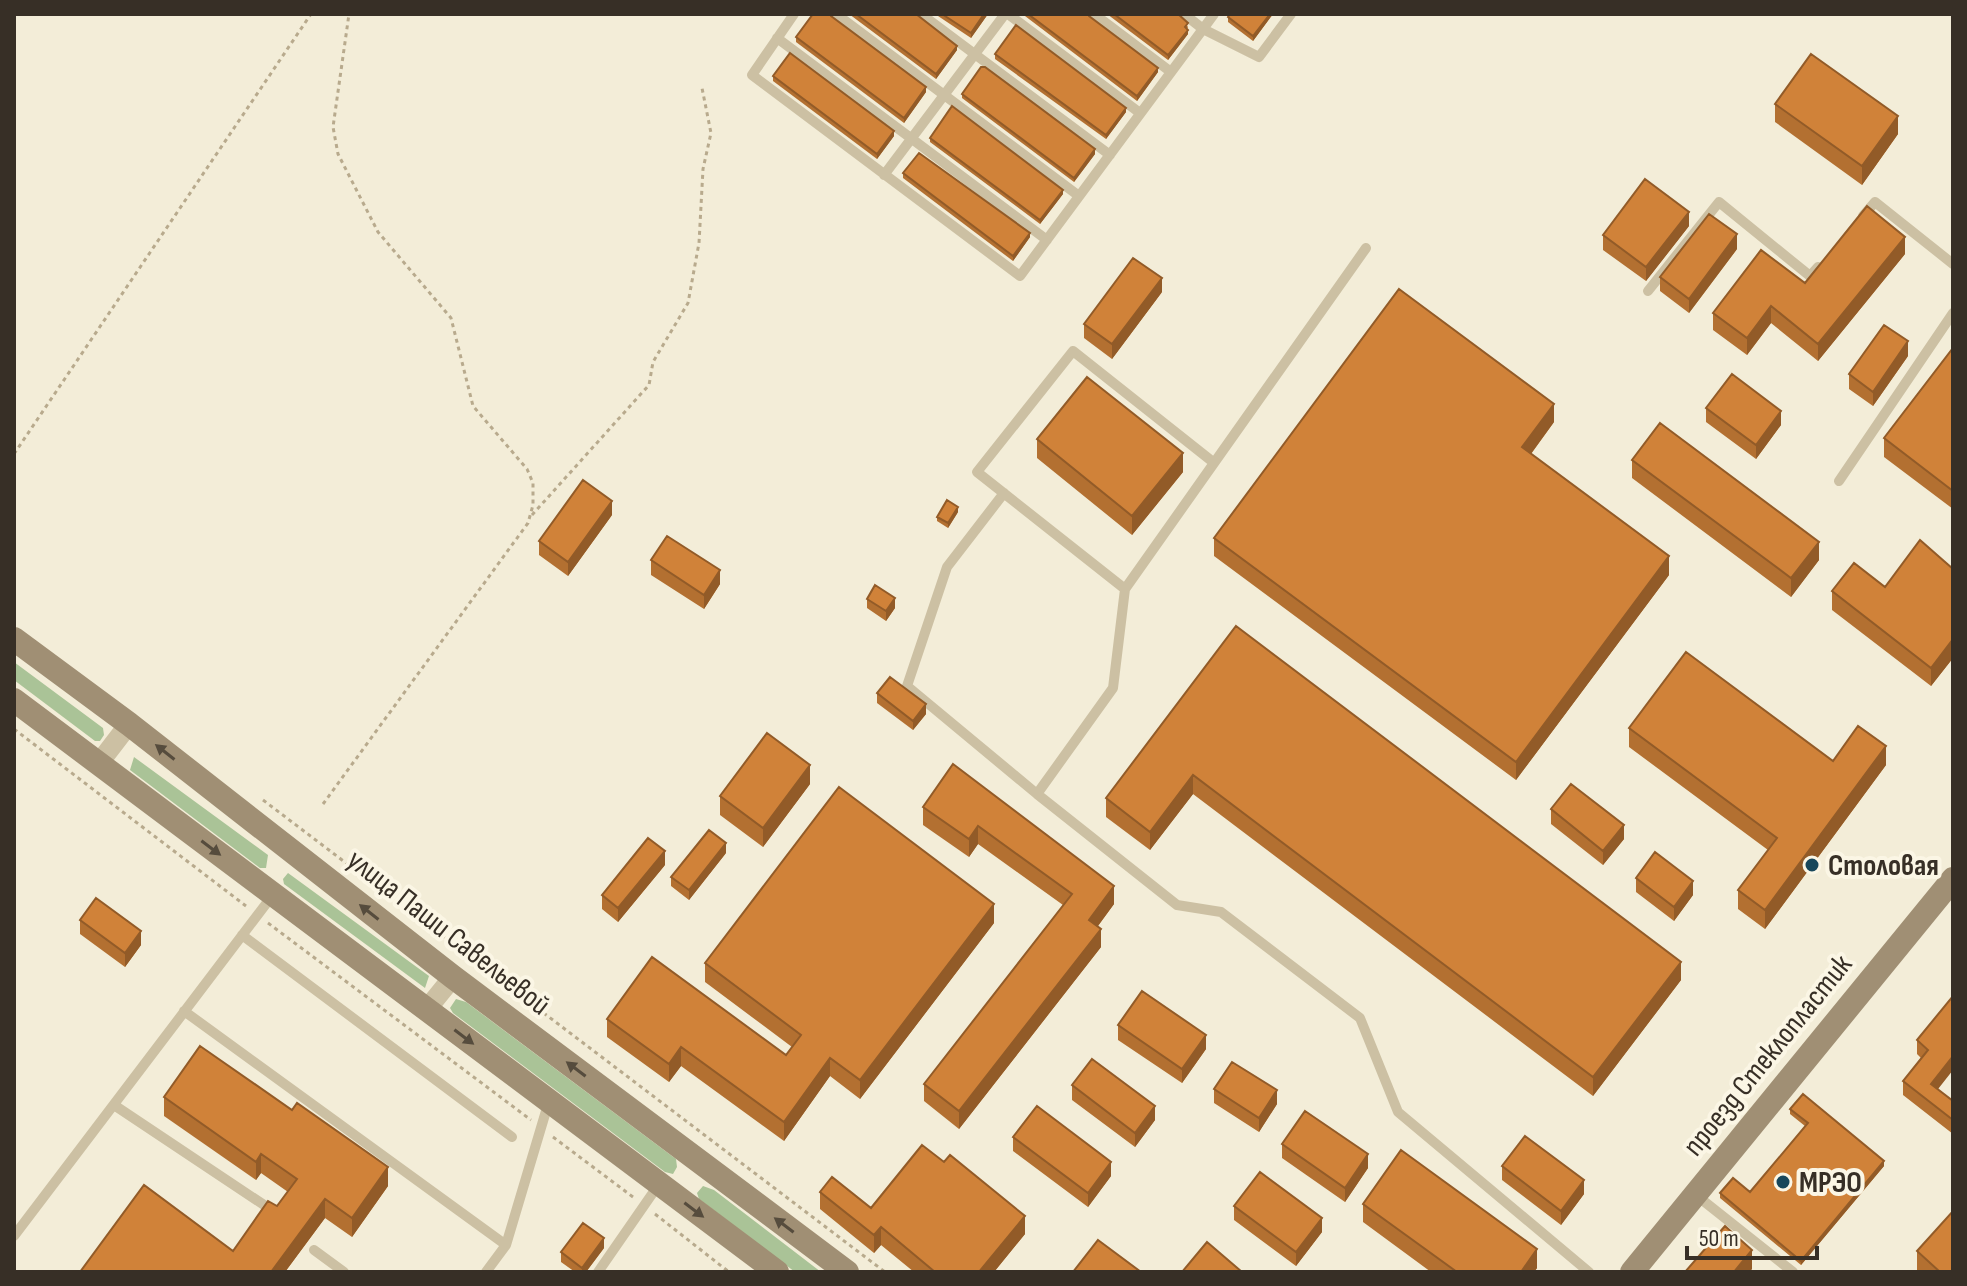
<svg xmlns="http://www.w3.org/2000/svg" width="1967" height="1286" viewBox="0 0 1967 1286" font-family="'Sofia Sans Condensed',sans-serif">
<rect width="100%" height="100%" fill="#f3edd8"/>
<path fill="#aac397" d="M14,662l89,66 1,7 -4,6h-5l-81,-61z
M134,757l134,98 -2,13h-6l-130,-98z
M288,873l141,103 -4,12 -141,-104 -1,-5z
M456,999l10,3 210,157 1,8 -4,7 -8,-2 -212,-159 -3,-5z
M703,1186l11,4 107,82h-26l-96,-73 -2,-6z"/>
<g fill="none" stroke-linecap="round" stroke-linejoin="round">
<path stroke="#b8aa8d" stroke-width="3" stroke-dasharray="4 4" stroke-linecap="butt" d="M14,454l297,-440
M532,515l117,-130 4,-23 35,-59 11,-60 4,-74 8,-36 -9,-45
M14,729l232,177
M263,800l622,472
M323,804l205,-281 5,-18v-22l-6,-14 -54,-63 -22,-88 -73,-86 -40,-78 -5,-27 16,-113
M268,923l263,197
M553,1137l80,60
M655,1214l74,58"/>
<path stroke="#ccc0a3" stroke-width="10" d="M794,14l-42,61 268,201 183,-247 56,28 32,-43
M836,14l243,182
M921,14l189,141
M1008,14l132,99
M1094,14l77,58
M1184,14l19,15 11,-15
M777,38l270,202
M884,175l121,-161
M1863,216l12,-14 78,62
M1366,248l-241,341 -12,99 -76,106 140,111 44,7 139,106 38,94 191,160
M1648,291l71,-89 91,74 8,-9
M1839,481l114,-168
M1004,493l-57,74 -40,119 130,108
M1125,589l-148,-117 96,-121 140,111
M242,935l270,202
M184,1011l322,234 -20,27
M114,1105l162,108
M1696,1195l97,77
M14,1236l258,-340
M506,1245l43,-144
M314,1250l30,22
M598,1272l61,-88"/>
<path stroke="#ccc0a3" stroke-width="20" d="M99,763l30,-39
M427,1009l26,-32"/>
<path stroke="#a08f74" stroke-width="24" d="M14,639l115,85 324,253 394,295
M14,700l763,572
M1632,1272l321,-393"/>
</g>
<path fill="#b37031" d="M849,14h67l41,36 -21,29z
M935,14h53l-17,24z
M1025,14h64v2l69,56 -21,29 -112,-85z
M1107,14h71l10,13 -1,2 1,5 -20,26z
M1273,14l-20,27 -25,-19v-5z
M831,16l95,76 -22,31 -108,-81v-5z
M995,54l131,58 -20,27 -111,-80z
M773,76l121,60 -17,23 -104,-78z
M962,94l133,60 -21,28 -112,-84z
M1775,104l123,30 -36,51 -87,-63z
M930,138l133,56 -23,30 -110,-82z
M903,173l127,64 -17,24 -110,-83z
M1689,226l-43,55 -43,-31v-15z
M1737,249l-48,64 -29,-22v-14z
M1905,254l-87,107 -47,-38 -24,32 -34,-25v-17l92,-30z
M1162,292l-50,67 -28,-21v-14z
M1953,348v161l-69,-52v-19z
M1908,356l-35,50 -24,-17v-15z
M1706,408l75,17 -25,34 -50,-37z
M1554,422l-23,32 138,121 -153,205 -302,-224v-18z
M1037,439l146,33 -51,63 -95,-77z
M1632,460l187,100 -28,37 -159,-119z
M958,512l-10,16 -11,-7v-4z
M612,515l-44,61 -29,-21v-14z
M651,560l69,24 -16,25 -53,-34z
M1953,569v89l-22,28 -99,-76v-19l53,-4z
M867,599l28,9 -9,13 -19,-13z
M1236,626l445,354 -88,116 -400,-302 -43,56 -44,-33v-19z
M877,693l49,21 -13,16 -36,-27z
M1629,728l204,33 53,4 -121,164 -27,-20v-19l30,-40 -139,-103z
M953,764l161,140 -16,22 3,21 -142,182 -35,-28v-17l139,-179 -85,-61 -9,13 -46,-32v-18z
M810,784l-47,63 -43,-32v-19z
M1551,809l73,30 -21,26 -52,-41z
M726,853l-37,47 -18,-14v-9z
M665,865l-47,57 -16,-13v-14z
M1636,878l57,17 -19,26 -38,-29z
M80,920l61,25 -16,22 -45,-33z
M994,923l-134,176 -30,-23 -46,65 -103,-75 -12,16 -62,-45v-18l179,36 6,-8 -87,-65v-19z
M1953,996l-15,93 15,12v33l-50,-39v-14l18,-23 -4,-4v-14z
M1118,1025l88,24 -24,34 -64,-43z
M1072,1085l83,35 -20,27 -63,-47z
M1214,1089l63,15 -18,28 -45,-29z
M164,1097l224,89 -36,51 -27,-19 -40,54h-205l153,-21 44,-45 11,-14 -27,-19 -5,7 -92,-64z
M1790,1109l94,57 -83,99 -81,-67v-5l30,-1 55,-66 -15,-12z
M1013,1137l98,39 -23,31 -75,-56z
M1282,1144l86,24 -23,34 -63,-44z
M944,1162l81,72 -31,38h-80l-33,-27 -7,8 -54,-44v-17l51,16z
M1502,1166l82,28 -23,31 -59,-45z
M1363,1204l174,64 -3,4h-103l-68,-50z
M1234,1206l88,26 -26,34 -62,-46z
M604,1248l-18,24h-11l-14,-10v-10z
M1917,1251l36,21h-34l-2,-2z"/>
<path fill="#925b28" d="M984,14h4l-17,24v-5z
M1270,14h3l-20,27v-5z
M1188,30v4l-20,26v-5z
M957,46v4l-21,29v-5z
M1158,68v4l-21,29v-5z
M926,87v5l-22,31v-5z
M1126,108v4l-20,27v-4z
M1898,116v18l-36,51v-19z
M894,131v5l-17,23v-5z
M1095,149v5l-21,28v-4z
M1063,190v4l-23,30v-4z
M1689,212v14l-43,55v-14z
M1030,233v4l-17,24v-5z
M1737,234v15l-48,64v-14z
M1905,237v17l-87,107v-17z
M1162,278v14l-50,67v-15z
M1771,306v17l-24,32v-17z
M1908,341v15l-35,50v-14z
M1554,404v18l-32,44v-19z
M1781,411v14l-25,34v-14z
M1183,453v19l-51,63v-19z
M612,501v14l-44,61v-14z
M958,507v5l-10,16v-5z
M1819,542v18l-28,37v-19z
M1669,556v19l-153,205v-18z
M720,570v14l-16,25v-14z
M895,598v10l-9,13v-10z
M1953,639v19l-22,28v-18z
M926,704v10l-13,16v-9z
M1886,746v19l-121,164v-19z
M810,765v19l-47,63v-19z
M1193,775v19l-43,56v-18z
M1624,825v14l-21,26v-14z
M978,826v18l-9,13v-18z
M726,843v10l-37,47v-10z
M665,851v14l-47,57v-14z
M1693,881v14l-19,26v-14z
M1114,886v18l-25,34v-18z
M994,904v19l-134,176v-19z
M1101,929v18l-142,182v-18z
M141,931v14l-16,22v-14z
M1681,962v18l-88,116v-19z
M1206,1035v14l-24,34v-14z
M681,1047v19l-12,16v-18z
M1953,1056v14l-22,28v-14z
M830,1058v18l-46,65v-19z
M1277,1090v14l-18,28v-14z
M1155,1106v14l-20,27v-14z
M261,1154v19l-5,7v-18z
M1368,1154v14l-23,34v-14z
M1884,1161v5l-83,99v-4z
M1111,1162v14l-23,31v-14z
M388,1167v19l-36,51v-19z
M1584,1180v14l-23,31v-14z
M325,1199v19l-40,54h-14z
M1025,1216v18l-31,38h-15z
M1322,1218v14l-26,34v-14z
M881,1227v18l-7,8v-18z
M604,1238v10l-18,24h-4v-4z
M1537,1249v19l-3,4h-13z
M1752,1250v19l-2,3h-16z"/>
<path fill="#d08239" stroke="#925b28" stroke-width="2" d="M813,14h18v2l95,71 -22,31 -108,-81z
M856,14h60l41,32 -21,28z
M942,14h42l-13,19z
M1028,14h61v2l69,52 -21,28z
M1114,14h64l10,9 -3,4 3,3 -20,25z
M1230,14h40l-17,22 -25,-19z
M1016,25l110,83 -20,27 -111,-81z
M790,53l104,78 -17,23 -104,-78z
M1811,54l87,62 -36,50 -87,-62z
M981,67h4l110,82 -21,29 -112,-84z
M952,106l111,84 -23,30 -110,-82z
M919,153l111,80 -17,23 -110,-83z
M1645,179l44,33 -43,55 -43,-32z
M1867,206l38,31 -87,107 -47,-38 -24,32 -34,-25 48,-63 44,33z
M1709,214l28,20 -48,65 -29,-22z
M1133,258l29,20 -50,66 -28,-20z
M1399,289l155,115 -32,43 147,109 -153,206 -302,-224z
M1884,325l24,16 -35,51 -24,-18z
M1953,348v143l-69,-53z
M1732,374l49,37 -25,34 -50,-37z
M1087,377l96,76 -51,63 -95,-77z
M1660,423l159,119 -28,36 -159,-118z
M583,480l29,21 -44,61 -29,-21z
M947,500l11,7 -10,16 -11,-6z
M667,536l53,34 -16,25 -53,-35z
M1920,540l33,29v70l-22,29 -99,-77 22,-28 31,24z
M875,585l20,13 -9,13 -19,-12z
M1236,626l445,336 -88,115 -400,-302 -43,57 -44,-34z
M1686,652l147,109 25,-35 28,20 -121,164 -27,-20 39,-52 -148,-110z
M890,677l36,27 -13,17 -36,-28z
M767,733l43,32 -47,63 -43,-32z
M953,764l161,122 -25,34 12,9 -142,182 -35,-27 148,-190 -94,-68 -9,13 -46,-32z
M1571,784l53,41 -21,26 -52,-42z
M839,787l155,117 -134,176 -30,-22 -46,64 -103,-75 -12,17 -62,-45 45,-62 134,98 15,-20 -96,-72z
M709,830l17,13 -37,47 -18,-13z
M648,838l17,13 -47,57 -16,-13z
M1655,852l38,29 -19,26 -38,-29z
M96,898l45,33 -16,22 -45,-33z
M1142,991l64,44 -24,34 -64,-44z
M1953,996v60l-22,28 22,17v19l-50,-39 25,-31 -11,-10z
M200,1046l92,64 5,-7 91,64 -36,51 -27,-19 -54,73h-191l64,-87 89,66 35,-50 9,5 20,-27 -36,-25 -5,8 -92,-65z
M1092,1059l63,47 -20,27 -63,-48z
M1232,1062l45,28 -18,28 -45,-29z
M1803,1094l81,67 -83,100 -81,-68 13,-15 17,14 58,-69 -18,-14z
M1037,1106l74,56 -23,31 -75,-56z
M1305,1111l63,43 -23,34 -63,-44z
M1525,1136l59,44 -23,31 -59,-45z
M922,1145l22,17 6,-7 75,61 -46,56h-44l-54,-45 -7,8 -54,-43 12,-15 39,31z
M1401,1150l136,99 -16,23h-64l-94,-68z
M1260,1172l62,46 -26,34 -62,-46z
M1953,1211v61h-13l-23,-21z
M583,1223l21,15 -22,30 -21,-16z
M1725,1226l27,24 -18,22h-49z
M1098,1240l43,32h-68z
M1207,1242l35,30h-60z"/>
<defs><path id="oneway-solid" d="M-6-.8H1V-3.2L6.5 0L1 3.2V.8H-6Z" transform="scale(2)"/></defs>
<g fill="#564c3d">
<use href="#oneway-solid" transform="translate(165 752) rotate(-142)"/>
<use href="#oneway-solid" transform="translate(211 848) rotate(37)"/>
<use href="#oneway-solid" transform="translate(369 912) rotate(-142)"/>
<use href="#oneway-solid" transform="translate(464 1037) rotate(37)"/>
<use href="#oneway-solid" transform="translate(576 1069) rotate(-143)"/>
<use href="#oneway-solid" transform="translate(694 1210) rotate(37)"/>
<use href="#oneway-solid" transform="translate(784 1225) rotate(-143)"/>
</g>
<g fill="#18475b" stroke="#fbf6e5" stroke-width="3">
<circle cx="1812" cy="865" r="8"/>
<circle cx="1783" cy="1182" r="8"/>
</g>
<g text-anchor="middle" stroke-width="8" stroke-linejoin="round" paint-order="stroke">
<g font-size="30" font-weight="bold" fill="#372f26" stroke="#fbf6e5" text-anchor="start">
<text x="1828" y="875">Столовая</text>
<text x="1799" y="1192">МРЭО</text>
</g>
<g font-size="30" fill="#372f26" stroke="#fbf6e5">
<text transform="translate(449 932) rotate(38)" y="10">улица Паши Савельевой</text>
<text transform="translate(1767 1055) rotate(-51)" y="10">проезд Стеклопластик</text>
</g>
</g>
<rect width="1967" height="1286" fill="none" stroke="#372f26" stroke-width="32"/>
<path d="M1687 1246v12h130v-12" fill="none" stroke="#372f26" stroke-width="4"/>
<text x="1699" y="1246" font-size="24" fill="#372f26" stroke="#fbf6e5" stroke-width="6" paint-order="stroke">50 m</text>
</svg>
